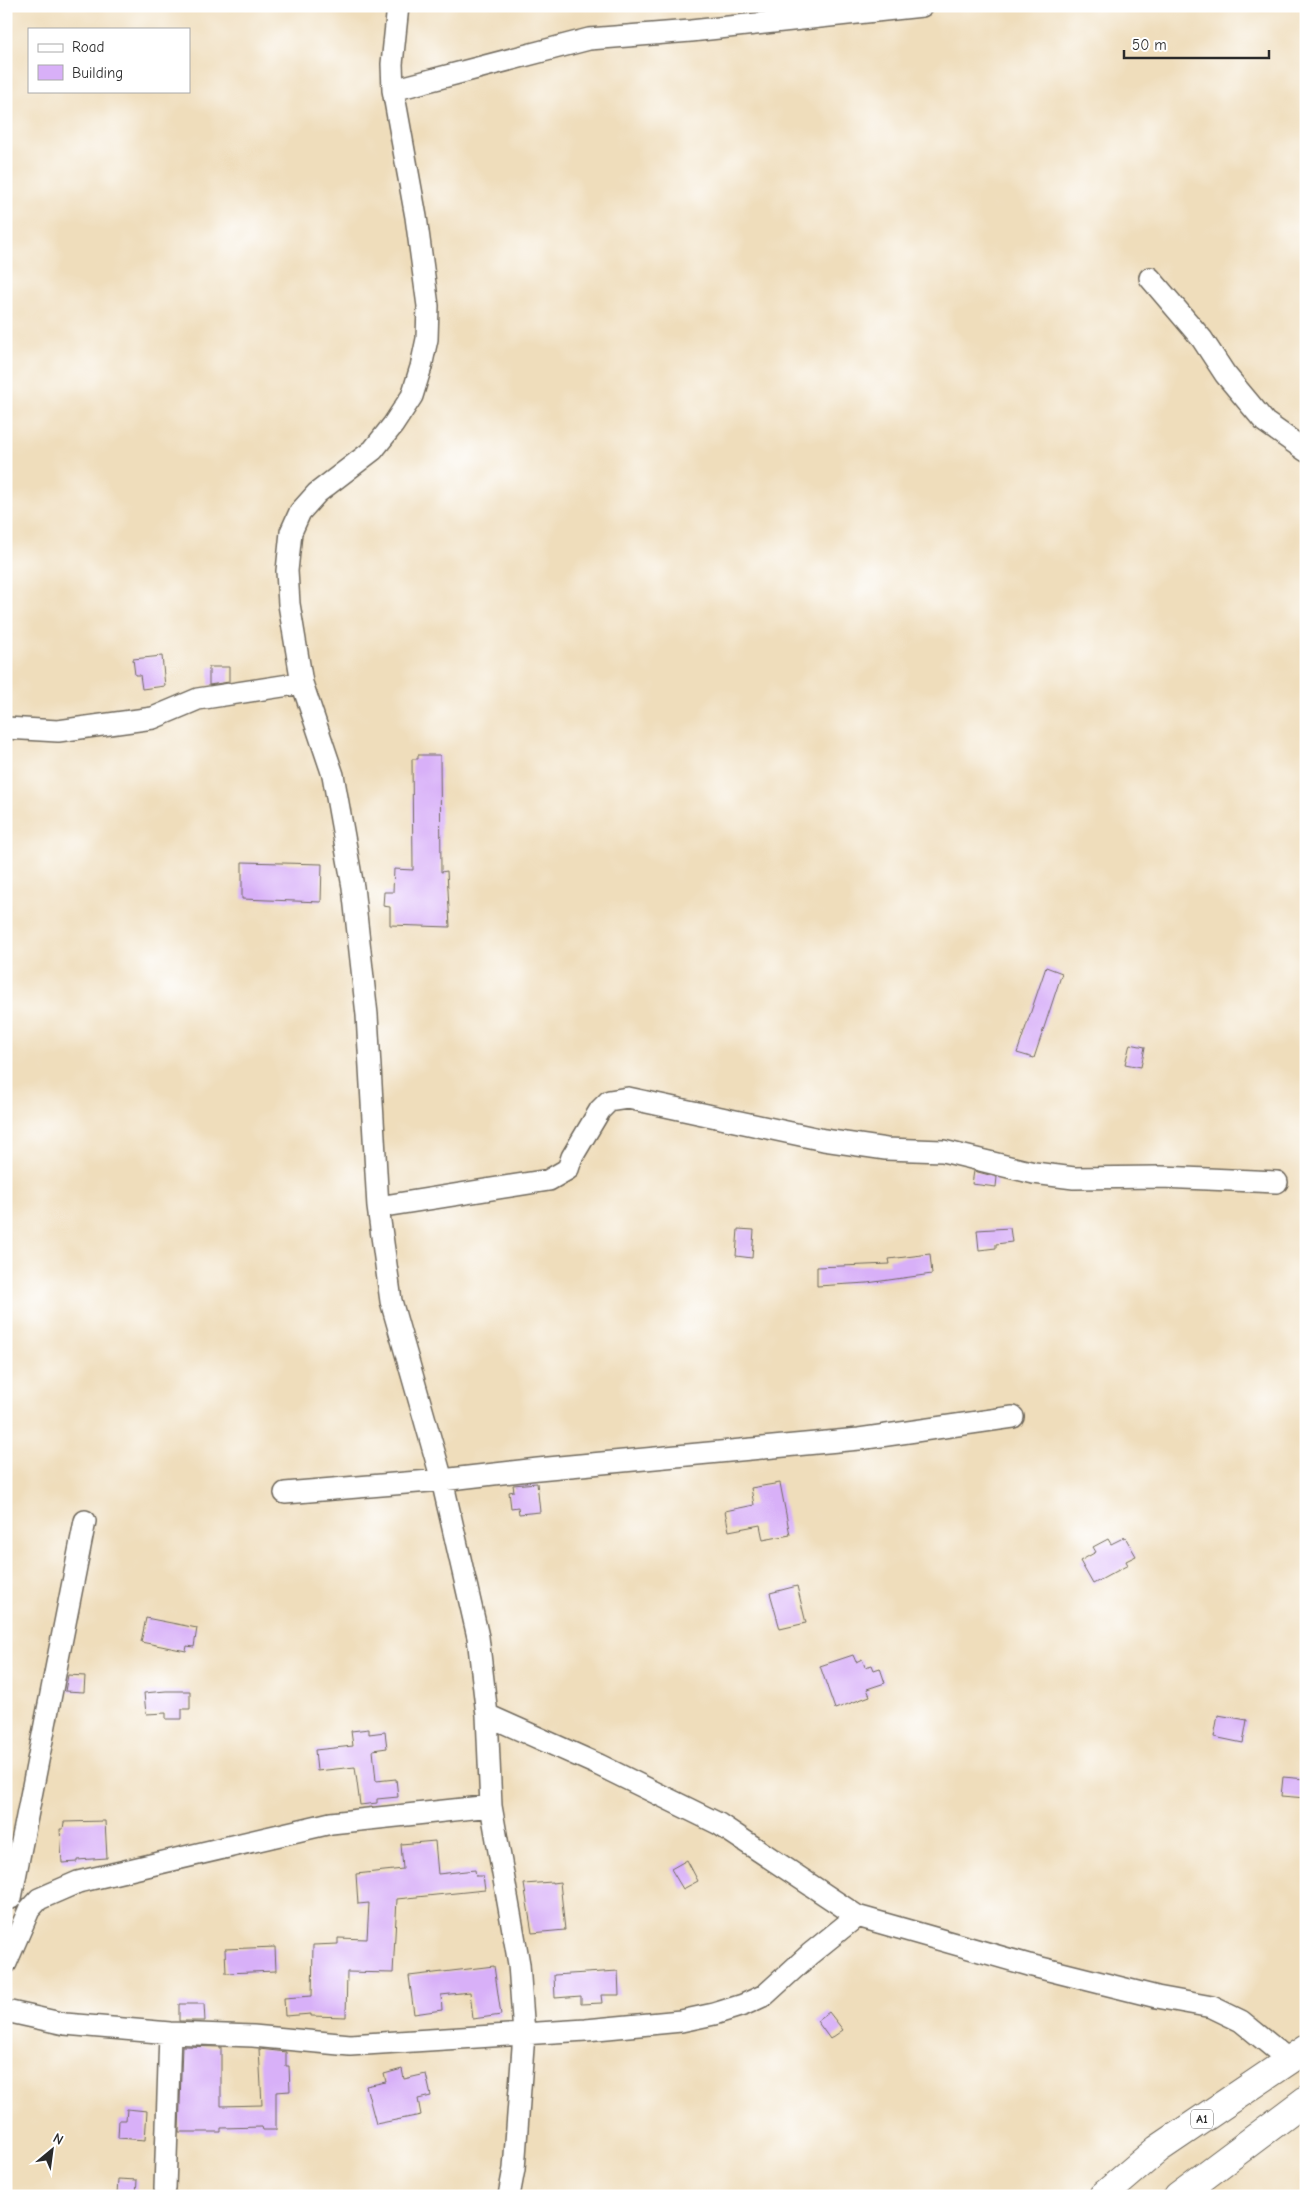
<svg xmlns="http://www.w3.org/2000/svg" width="1312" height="2202" viewBox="0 0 1312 2202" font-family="'Comic Neue',sans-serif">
<rect width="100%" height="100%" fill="#fff"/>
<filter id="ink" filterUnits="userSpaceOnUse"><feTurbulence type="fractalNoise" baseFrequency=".02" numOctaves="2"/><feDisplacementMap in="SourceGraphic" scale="10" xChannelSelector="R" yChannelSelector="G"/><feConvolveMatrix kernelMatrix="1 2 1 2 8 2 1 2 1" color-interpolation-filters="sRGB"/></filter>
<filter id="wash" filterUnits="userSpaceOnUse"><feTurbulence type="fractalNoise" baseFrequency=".0096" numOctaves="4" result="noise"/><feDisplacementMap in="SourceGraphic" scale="20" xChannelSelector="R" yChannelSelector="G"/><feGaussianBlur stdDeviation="1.12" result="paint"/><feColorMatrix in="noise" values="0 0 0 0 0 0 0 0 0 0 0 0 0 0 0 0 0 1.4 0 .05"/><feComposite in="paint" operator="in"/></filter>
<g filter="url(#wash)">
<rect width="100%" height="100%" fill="#efddbb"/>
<g id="blocks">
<path fill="#d8b0f8" d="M162,656l3,30 -23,3 -2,-14h-5l-2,-16z
M209,667h20v15l-20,3z
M418,755h22l1,117 6,-1 3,56 -60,-2v-18l-7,-1 1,-14h9l1,-23 19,1 -1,-111h6z
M242,862l80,2 -1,38 -79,-3z
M1046,967l16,6 -28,85 -17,-5z
M1130,1044l15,3 -4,20 -16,-3z
M974,1171l23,6 -1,10 -24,-3z
M1010,1228l2,14 -16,2v4l-17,2 -2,-20z
M738,1229l16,1 -2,28 -16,-2z
M930,1254l2,20 -65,9 -50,3v-19l73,-3 -1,-5z
M537,1483l3,29 -21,2 -1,-7 -7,1 -2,-16 5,-1 -1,-6z
M780,1483l10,52 -27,5 -3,-15 -31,6 -4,-20 29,-6 -3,-17z
M1125,1537l11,19 -10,5 2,4 -35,19 -13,-23 16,-9 -3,-5 15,-8 3,5z
M797,1586l9,37 -26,6 -10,-36z
M146,1618l51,10 -3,19 -7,-1 -1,5 -45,-9z
M853,1655l3,7 6,-3 3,8 7,-2 2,5 6,-2 5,15 -18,6 3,7 -35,13 -15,-43z
M68,1675l17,1 -1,16 -19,-1z
M166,1691h24v18h-8v10h-16v-6l-20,1 -2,-21z
M1218,1715l29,5 -4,23 -29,-6z
M369,1729v5l16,-2 2,16 -14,2 3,31 20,-2 2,18 -21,2v4l-17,2 -5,-38 -38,4 -2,-21 38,-4 -2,-15z
M1283,1777l23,2v19l-25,-2z
M105,1821l2,37 -30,2v2l-15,1 -2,-34h3l1,-7z
M435,1841l3,33 37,-4 1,6h7l2,14 -88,9 -4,74 -46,-1 -1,45 -35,-1v-2l-26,2 -1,-18 28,-2 1,-51 25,-1v-6l29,1 2,-36 -11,1 -2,-30 47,-5 -2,-25z
M687,1860l11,21 -15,8 -12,-20z
M552,1882v1l8,-1 5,48 -33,3 -8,-49z
M275,1947l1,24 -50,2 -1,-24z
M494,1966l7,49 -28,4 -3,-27 -29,3 1,15 -28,4 -5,-38z
M618,1971l1,24h-18l1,8 -21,1v-8l-26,2 -1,-23z
M179,2004h25l1,17h-26z
M829,2012l14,18 -13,9 -13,-18z
M182,2046l39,1v59l41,-1 -3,-56 27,3v14h3l1,25 -14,1v38h-13l-1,-3 -41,1v4h-42z
M402,2069l2,10 22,-5 5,22 -13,3 3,16 -45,9 -10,-38 20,-4 -2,-8z
M127,2109l20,2 -2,29 -27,-2 1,-18h7z
M118,2179l19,1 -1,16 -19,-1z"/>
</g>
</g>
<g filter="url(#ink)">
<use href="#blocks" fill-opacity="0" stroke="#70695d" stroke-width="1"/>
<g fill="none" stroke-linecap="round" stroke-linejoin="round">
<defs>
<path id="minor" d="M398,6l-6,58 1,26 23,127 12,89 -1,33 -6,28 -9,29 -19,29 -20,25 -56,43 -17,19 -9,20 -4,39 2,33 13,79 31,92 20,112 14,128 11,192 13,94 51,179 36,157 9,78 4,91 28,158 5,70 -10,135 -5,27
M393,90l196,-51 102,-8 231,-25
M1150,278l52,61 23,35 40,48 41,29
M6,728l52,3 95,-13 45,-19 104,-16
M378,1207l171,-27 19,-11 4,-12 28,-47 9,-9 19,-3 196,42 62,9 57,2 91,22 40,5 87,-1 116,5
M285,1493l157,-13 96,-11 321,-30 154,-22
M487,1715l112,50 120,59 138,92 172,49 128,32 55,10 29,14 49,40
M11,1898l74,-377
M6,1963l23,-53 10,-11 39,-17 253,-59 160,-17
M6,2011l59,13 105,9 83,3 97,9 236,-15 95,-9 33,-7 29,-9 22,-10 45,-41 47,-38
M165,2189l5,-156"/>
<path id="highway" d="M1103,2196l55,-47 148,-100
M1178,2196l128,-96"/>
</defs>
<use href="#minor" stroke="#70695d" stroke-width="24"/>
<use href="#highway" stroke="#70695d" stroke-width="30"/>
<use href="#minor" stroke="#fff" stroke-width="21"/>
<use href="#highway" stroke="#fff" stroke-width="28"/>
</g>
</g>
<g text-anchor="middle" stroke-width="4" stroke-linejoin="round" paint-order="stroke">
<rect fill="#fff" stroke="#6b6b6b" stroke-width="1" x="1191" y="2109.5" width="22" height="19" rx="4"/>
<g font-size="12" font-weight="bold" fill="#2b2b2b">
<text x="1202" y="2123">A1</text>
</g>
</g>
<rect width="1312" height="2202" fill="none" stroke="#fff" stroke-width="25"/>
<rect x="28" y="28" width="162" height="65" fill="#ffffff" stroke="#aaaaaa"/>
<rect x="38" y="44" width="25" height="8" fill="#ffffff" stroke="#aaaaaa"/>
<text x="72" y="52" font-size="15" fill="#2b2b2b">Road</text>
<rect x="38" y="65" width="25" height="15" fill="#d8b0f8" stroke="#aaaaaa"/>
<text x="72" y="78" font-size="15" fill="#2b2b2b">Building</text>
<g transform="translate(52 2150) rotate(29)" stroke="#ffffff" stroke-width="4" paint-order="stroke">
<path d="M0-4L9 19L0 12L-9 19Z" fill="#2b2b2b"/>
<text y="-8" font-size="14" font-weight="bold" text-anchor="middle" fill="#2b2b2b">N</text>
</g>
<path d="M1124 50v8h145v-8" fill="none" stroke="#2b2b2b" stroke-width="2.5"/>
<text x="1132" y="50" font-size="15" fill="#2b2b2b" stroke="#ffffff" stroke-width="4" paint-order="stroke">50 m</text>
</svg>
